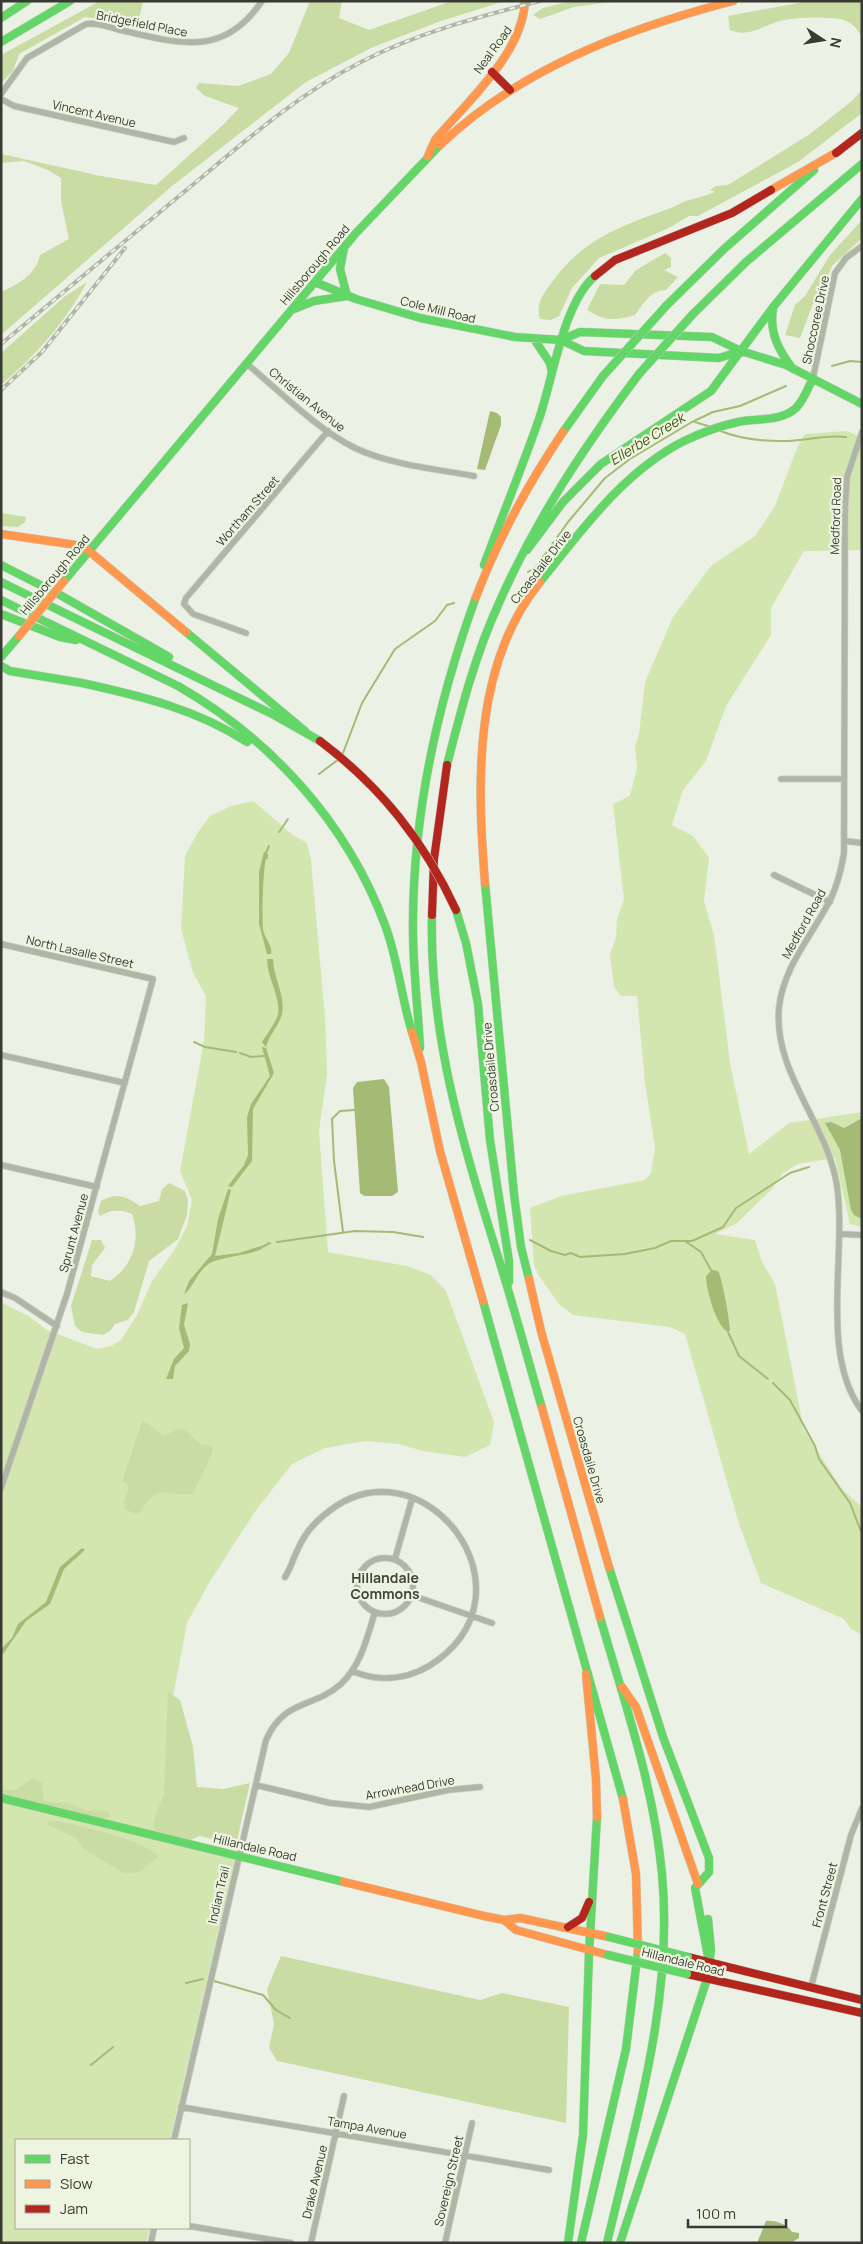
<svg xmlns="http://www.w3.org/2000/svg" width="863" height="2244" viewBox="0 0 863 2244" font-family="Manrope,sans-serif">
<rect width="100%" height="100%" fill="#ecf1e6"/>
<path fill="#d3e6b0" d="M847,431l15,7v112l-58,1 -33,57v27l-45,71 -20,55 -23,29 -11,35 21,11 16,22 -5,43 10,34 16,128 19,91 40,-31 73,-11v115l-12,-3 -15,-66 -37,6 -15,9 -10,15 -36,35 -22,11 40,6 7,22 13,22 29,146 38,59 20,18v128l-11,-6 -7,-10 -83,-36 -22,-59 -54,-190 -15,-7 -97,-12 -14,-11 -20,-28 -5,-11 -4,-57 31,-12 84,-16 6,-7 4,-25 -10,-65 -8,-87h-16l-7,-10 -4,-31 6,-18 1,-18 7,-20 -11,-95 17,-8 7,-28 -2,-22 4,-12 6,-52 28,-65 38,-51 44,-30 20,-30 22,-58 8,-14z
M253,801l40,34 14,8 4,17 14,158 2,56 -8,57 9,121 79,14 24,9 15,16 48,131 -4,23 -25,12 -42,-6 -24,-7 -34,-3 -40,7 -33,16 -38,49 -45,70 -22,40 -17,90 -1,43 -9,84 75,18 -65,282h-154v88h134l-4,15h-145v-941l29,15 17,13 50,19 14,-3 10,-6 16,-25 15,-34 23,-32 12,-23 5,-26 -12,-29 24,-130 2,-45 -13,-23 -12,-45 4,-72 13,-24 12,-16 21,-10z"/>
<path fill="#c9dca3" d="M100,1h43l-3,14 -12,8 -43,-6 -66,37 -6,17 -12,12v-28z
M310,1h32l-3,17 30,12 83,-29h53l-67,21 -67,26 -65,34 -134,104 -171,149v-43c17,-8 35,-17 39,-37l29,-16 -8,-38v-23l-13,-8 -24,-9 -23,2v-9l100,22 55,9 67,-60 16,-17 -34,-12 -9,-8 3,-5 39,3 33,-12 18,-21z
M571,1h46l-43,6 -34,12 -7,-4 10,-7z
M809,1h53v36c-4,-7 -8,-13 -16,-16 -14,-5 -51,-4 -66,0 -18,5 -32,17 -50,9l-2,-14z
M862,90v23l-64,49 -100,54h-9l-20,12 -70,30 -27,30 -13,28 -8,4 -11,-1c-5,-16 4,-26 13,-38 30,-42 68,-55 115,-72 6,-2 12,-6 18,-8 9,-3 20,-5 29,-9l-5,-2 6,-4 12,-1 82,-51 43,-34z
M862,220v18l-30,28 -8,20 -10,15 -14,37 -15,-3 10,-30 10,-9 25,-41z
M665,253l6,5v9l-7,3 14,7 -12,13c-15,0 -23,14 -31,25 -21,6 -30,6 -48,-5l13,-26 24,1 12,-15z
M87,282c-24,43 -49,71 -86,103v-32l63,-56z
M1,513l25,4 -1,5 -7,5 -17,-1z
M169,1183l16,8 3,9 -1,15 -9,24 -29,22 -15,51 -6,8 -13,4 -5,7 -7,4 -21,-3 -7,-6 -4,-20 21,-66h9l4,8 -13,17 -1,11 19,5c23,-15 31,-41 22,-67 -12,-5 -21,-4 -32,2l-2,-5 3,-10c15,-9 25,-5 39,5l19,-5 3,-12z
M142,1421h3l18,15 16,-7 6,1 15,14 12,2 1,5 -20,43c-32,2 -34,-13 -55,21l-13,-6 -1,-8 5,-12 -2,-6 -5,-1z
M168,1692l12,8 13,47 4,40 26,2 27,-6 -14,62 -36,-9 -14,6 -31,-9 -2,-11 11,-28z
M33,1778l9,5 2,18 12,2 9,-1 20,8 23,1 2,6 -12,2 -97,-24v-5h14z
M58,1821c21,4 88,19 100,36l-19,15 -15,1 -39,-23 -9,-12 -28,-13 -1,-3z
M281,1956l199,44 22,-7 67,14 -3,116 -289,-62 -8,-13 5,-24 -7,-35z"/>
<path fill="#a4ba75" d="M490,411l7,2 4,4v8l-16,45 -8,-1z
M264,852l4,2v5h-2c-3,9 -4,59 -3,70 1,9 10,16 8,25h-4l-8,-30v-52z
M267,959h6c0,18 13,37 9,55 -3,12 -13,21 -16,33l-4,-5c4,-6 15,-22 16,-28 3,-15 -11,-37 -11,-55z
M262,1047l4,1 8,25 -21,36 -1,52 -20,26 -4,-1 16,-21 4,-10 -1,-38 4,-13 19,-28z
M384,1079l5,8 9,105 -6,4h-28l-4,-3 -7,-105 4,-6z
M862,1118v101l-8,-4 -3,-5 -11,-60 -15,-27 6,-1 13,6z
M228,1189l3,1 -16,66 24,-3 22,-7 1,3c-16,7 -35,7 -50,13 -14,6 -20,29 -28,32l5,-13 23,-27 6,-35z
M712,1270l6,1c4,5 12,52 12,59l-2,2c-12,-6 -22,-43 -22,-56z
M188,1303l-4,22 6,19 -1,7 -14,15 -2,13h-7l8,-20 10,-11 -5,-20 3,-23z
M82,1548l3,2 -21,19 -14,35 -24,17 -25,36v-8l11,-11 6,-14 28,-22 14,-35z
M766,2221c9,-1 21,3 26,11l7,1v5l-8,5h-34z"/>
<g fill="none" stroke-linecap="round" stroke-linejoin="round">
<path stroke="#a4ba75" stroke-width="2" d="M832,366l18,-5 12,1
M695,422l16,5
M718,430c19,8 41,11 62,11 23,1 43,-7 66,-4
M528,572l8,-5 32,-45 37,-44 25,-19 62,-37 21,-10 27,-6 46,-20
M343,753l19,-50 33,-54 40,-28 12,-16 7,-2
M319,774l20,-15
M279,832l9,-13
M265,855l4,-9
M194,1042l11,5 31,5
M240,1053l11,4 13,-1
M343,1232l-9,-71 -2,-42 8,-8 14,-1
M530,1240l21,11 14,4 6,-2 9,4 45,-3 30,-6 16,-7h21l31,-14 13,-19 54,-35 19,-6
M685,1241l16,11 11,20
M277,1242l78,-11 38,1 30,5
M260,1248l10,-5
M728,1332l11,24 29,23
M773,1383l17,17 25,46 4,13 31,44 12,31
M214,1981l49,14 13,15 14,8
M186,1983l17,-4
M91,2065l22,-18"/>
<defs>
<path id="street" d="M1,94l26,-36 59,-34c11,-2 23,3 34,6 58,13 103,29 142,-29
M1,99l13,7 160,36 10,-4
M247,364c34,28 68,64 108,84 36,17 81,21 119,28
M813,378l22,-105 11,-15 16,-12
M862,432l-15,45 -2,33 -1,343c-3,18 -7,35 -16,51 -18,34 -45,64 -49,104 -6,65 49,116 58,178 10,69 -18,168 25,225
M246,633l-53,-19 -9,-10 2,-6 142,-167
M781,779h63
M845,841l17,2
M774,875l56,27
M1,944l152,35 -86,315 -66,194
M1,1055l124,28
M1,1165l96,22
M840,1234l22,1
M1,1292l14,6 42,28
M357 1586a28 28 0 1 1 56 0a28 28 0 1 1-56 0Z
M395,1559l17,-60
M285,1577c6,-9 8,-19 13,-28 5,-12 14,-24 25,-33 97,-85 223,77 106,150 -24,14 -51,16 -77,5
M411,1595l81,28
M256,1785l74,18 39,4 79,-17 32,-3
M811,1987l40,-152 11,-27
M181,2107l368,63
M174,2140l92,-400c19,-42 47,-31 75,-56 20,-19 26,-46 34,-72
M189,2226l102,17
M151,2243l3,-15
M311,2243l33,-147
M445,2243l27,-120"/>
<path id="fast" d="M1,18l26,-17
M1,42l69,-41
M315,282l41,17 64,19 95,19 46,3 23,11 135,7 22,-7
M666,306l58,-57 90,-79
M294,309l20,-8 33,-5 -7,-27 4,-21
M773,309c-4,24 6,42 20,60
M693,314l53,-52 116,-98
M534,339l16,24 2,10
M561,340l19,-8 132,5 29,14 45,14 76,39
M563,432l40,-56
M527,550l36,-48 38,-38 110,-73 63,-85 88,-107
M1,565l59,30 109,62
M484,565c18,-49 38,-97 55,-146 14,-40 24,-116 56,-143
M64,581l292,-348 84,-88
M1,582l273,133 46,26
M540,582c42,-52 83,-110 144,-141 17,-8 35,-15 54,-19 18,-4 43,0 58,-14 8,-8 12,-20 17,-30
M1,600l177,86c94,54 169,137 207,239 13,34 16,72 27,107
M1,614l59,23 16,3
M186,632l119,99
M1,657l18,-21
M1,666l9,5 72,12
M82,683c59,13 114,26 165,59
M447,765c14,-55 28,-110 52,-162 37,-84 85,-156 140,-229
M485,883l29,311 7,53 8,32
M456,910l10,33 12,61 12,136 19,121v21
M432,915c-3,123 32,232 68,348 15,48 28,97 42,145
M420,1048c-2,-43 -8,-86 -7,-129 1,-111 25,-218 63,-322
M483,1301l140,498
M609,1567l54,170 46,121v14l-14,16 14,74
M600,1617c24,84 54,169 62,257 12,125 -27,249 -55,369
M1,1798l343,84
M707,1979l4,-29 -3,-31
M568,2243l15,-108 6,-182 8,-136
M581,2243l45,-194 12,-98
M620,2243l87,-264"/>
<path id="slow" d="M440,145c81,-77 186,-116 293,-144
M428,156l7,-16c32,-38 88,-87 90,-139
M771,190l68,-39
M1,534l82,12 103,86
M476,597c22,-58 52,-113 87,-165
M485,883c-8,-101 -12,-218 55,-301
M412,1032l9,30 19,89 43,150
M529,1279l12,52 68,236
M542,1408l58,209
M586,1674l10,105 1,38
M622,1687l14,20 62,177
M623,1799l13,75 2,77
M344,1882l140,34 20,4 16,-2 89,19
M504,1920l12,10 92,25"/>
<path id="jam" d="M492,72l18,18
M836,153l26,-20
M595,276l20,-16 117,-47 39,-23
M432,915l2,-56 13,-94
M568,1927l14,-9 7,-16
M688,1957l174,43
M687,1974l175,39"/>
</defs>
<use href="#street" stroke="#c8ccc3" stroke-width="7"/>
<use href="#fast" stroke="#c8ccc3" stroke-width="9"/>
<use href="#slow" stroke="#c8ccc3" stroke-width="9"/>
<use href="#jam" stroke="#c8ccc3" stroke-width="9"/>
<use href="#street" stroke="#b0b6a5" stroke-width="5.5"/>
<use href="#fast" stroke="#63d668" stroke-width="8"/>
<use href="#slow" stroke="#ff974d" stroke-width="8"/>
<use href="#jam" stroke="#b3261e" stroke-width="8"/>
<defs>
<path id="rail" d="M1,344c63,-52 126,-105 189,-157 54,-45 108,-93 171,-125 56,-29 117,-45 179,-61
M1,390l41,-38 83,-104"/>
</defs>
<use href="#rail" stroke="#b0b5a7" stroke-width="4"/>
<use href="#rail" stroke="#edf5e1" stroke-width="2" stroke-dasharray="5.5" stroke-linecap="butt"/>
<defs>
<path id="fast-bridge" d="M639,374l54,-60
M603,376l63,-70
M609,1937l79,20
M608,1955l79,19"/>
<path id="slow-bridge" d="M19,636l45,-55"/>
<path id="jam-bridge" d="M320,741c61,46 104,100 136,169"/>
</defs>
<use href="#fast-bridge" stroke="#c8ccc3" stroke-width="9" stroke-linecap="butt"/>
<use href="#slow-bridge" stroke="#c8ccc3" stroke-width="9" stroke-linecap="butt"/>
<use href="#jam-bridge" stroke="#c8ccc3" stroke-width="9" stroke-linecap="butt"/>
<use href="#fast-bridge" stroke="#63d668" stroke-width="8"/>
<use href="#slow-bridge" stroke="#ff974d" stroke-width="8"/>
<use href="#jam-bridge" stroke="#b3261e" stroke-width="8"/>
</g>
<g text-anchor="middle" stroke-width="4.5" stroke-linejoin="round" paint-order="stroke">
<g font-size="12" fill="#383a33" stroke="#edf5e1">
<text transform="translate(142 24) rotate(11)" y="4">Bridgefield Place</text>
<text transform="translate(493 50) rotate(-54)" y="4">Neal Road</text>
<text transform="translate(94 114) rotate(13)" y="4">Vincent Avenue</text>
<text transform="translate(315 265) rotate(-50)" y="4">Hillsborough Road</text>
<text transform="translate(438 310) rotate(14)" y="4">Cole Mill Road</text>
<text transform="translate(816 320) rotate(-78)" y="4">Shoccoree Drive</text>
<text transform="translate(307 400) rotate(39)" y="4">Christian Avenue</text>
<text transform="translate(248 511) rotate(-49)" y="4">Wortham Street</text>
<text transform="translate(836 516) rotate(-88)" y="4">Medford Road</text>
<text transform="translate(541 567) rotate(-52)" y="4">Croasdaile Drive</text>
<text transform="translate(55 575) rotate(-50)" y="4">Hillsborough Road</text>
<text transform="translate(804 924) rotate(-61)" y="4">Medford Road</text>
<text transform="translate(80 952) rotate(13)" y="4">North Lasalle Street</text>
<text transform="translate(491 1067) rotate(-95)" y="4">Croasdaile Drive</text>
<text transform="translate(74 1233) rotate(-75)" y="4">Sprunt Avenue</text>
<text transform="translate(589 1460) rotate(74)" y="4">Croasdaile Drive</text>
<text transform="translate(410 1788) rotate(-10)" y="4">Arrowhead Drive</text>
<text transform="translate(255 1848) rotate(13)" y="4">Hillandale Road</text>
<text transform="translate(219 1895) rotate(-77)" y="4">Indian Trail</text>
<text transform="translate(825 1895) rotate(-75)" y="4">Front Street</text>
<text transform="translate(683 1962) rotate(14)" y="4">Hillandale Road</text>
<text transform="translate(367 2128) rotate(10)" y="4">Tampa Avenue</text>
<text transform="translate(449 2181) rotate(-77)" y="4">Sovereign Street</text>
<text transform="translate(315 2182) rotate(-77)" y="4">Drake Avenue</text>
</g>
<g font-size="14" font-style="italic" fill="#445815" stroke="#edf5e1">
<text transform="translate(647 439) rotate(-32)" y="5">Ellerbe Creek</text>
</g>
<g font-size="14" font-weight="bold" fill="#404636" stroke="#edf5e1">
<text x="385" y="1583">Hillandale<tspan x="385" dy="16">Commons</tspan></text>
</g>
</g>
<rect width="863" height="2244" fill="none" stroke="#383a33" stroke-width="5"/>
<rect x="15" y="2139" width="175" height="90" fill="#edf5e1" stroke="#a5aa9b"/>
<rect x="25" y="2155" width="25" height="8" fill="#63d668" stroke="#a5aa9b"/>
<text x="60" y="2164" font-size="15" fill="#383a33">Fast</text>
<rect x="25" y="2180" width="25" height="8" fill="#ff974d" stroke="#a5aa9b"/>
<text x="60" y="2189" font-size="15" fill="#383a33">Slow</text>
<rect x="25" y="2205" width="25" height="8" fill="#b3261e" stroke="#a5aa9b"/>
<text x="60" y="2214" font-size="15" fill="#383a33">Jam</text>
<g transform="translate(823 40) rotate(102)" stroke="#edf5e1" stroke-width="4" paint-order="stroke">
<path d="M0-4L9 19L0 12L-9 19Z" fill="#383a33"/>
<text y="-8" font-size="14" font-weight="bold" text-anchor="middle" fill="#383a33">N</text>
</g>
<path d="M688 2219v8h98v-8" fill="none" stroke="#383a33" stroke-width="2.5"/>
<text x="696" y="2219" font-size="15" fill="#383a33" stroke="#edf5e1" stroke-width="4" paint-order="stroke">100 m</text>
</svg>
